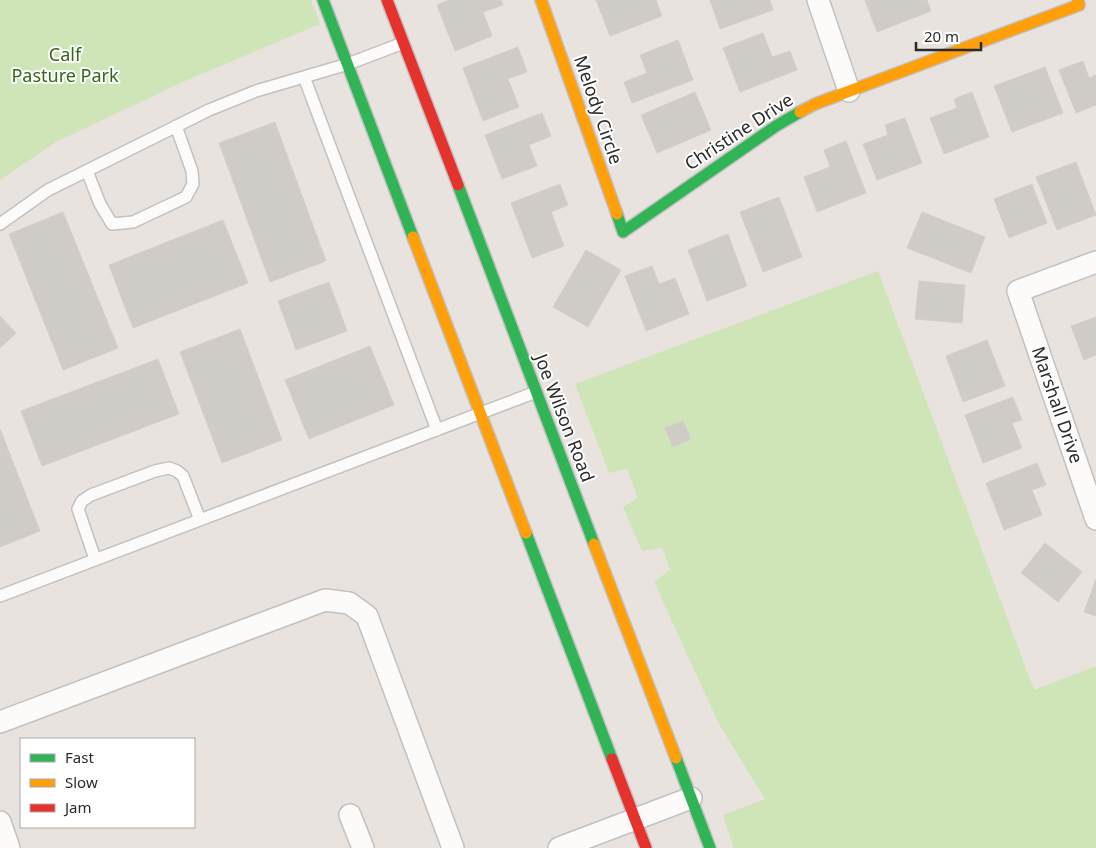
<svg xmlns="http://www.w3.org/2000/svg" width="1096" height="848" viewBox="0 0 1096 848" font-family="'Noto Sans',sans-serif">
<rect width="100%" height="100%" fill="#e8e3df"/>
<path fill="#cfe4b7" d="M0,0h311l9,24 -135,57 -129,61 -56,38z
M878,271l156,419 62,-24v182h-362l-11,-33 42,-16 -46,-75 -65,-142 16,-12 -8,-22 -20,3 -19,-44 15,-9 -11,-29 -18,4 -34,-89z"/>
<path fill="#cfccc8" stroke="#d3cfcb" d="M449,0h52l2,5 -20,7 9,24 -37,15 -18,-46z
M596,0h60l6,16 -52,20z
M710,0h60l3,10 -53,19z
M865,0h62l4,11 -54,21z
M763,33l9,24 18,-6 7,19 -57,22 -17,-44z
M678,40l15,40 -61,23 -8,-21 23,-9 -7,-18z
M518,47l9,25 -19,7 11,28 -36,14 -20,-53z
M1083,61l6,17 7,-3v30l-20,8 -17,-43z
M1045,67l18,46 -51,19 -18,-46z
M695,92l16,38 -54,23 -16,-38z
M972,92l17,45 -45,17 -14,-36 27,-10 -3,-9z
M542,113l9,23 -22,9 8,21 -35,13 -17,-44z
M905,118l17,45 -45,17 -14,-36 25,-9 -3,-10z
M275,122l51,139 -56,21 -51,-139z
M846,141l20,52 -49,19 -13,-35 26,-10 -6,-17z
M1076,162l20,53 -39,15 -21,-53z
M560,184l8,21 -17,7 13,34 -32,12 -21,-55z
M1032,184l15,39 -38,15 -15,-39z
M779,197l23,60 -39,15 -23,-60z
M63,212l55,136 -55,22 -54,-136z
M922,212l63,25 -14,36 -64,-25z
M223,220l25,63 -115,45 -24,-63z
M728,234l19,52 -40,15 -19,-51z
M586,250l35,20 -33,57 -35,-20z
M652,266l7,18 16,-6 14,36 -43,17 -21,-55z
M919,281l46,4 -3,38 -47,-4z
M329,282l18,49 -51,19 -18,-49z
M0,316l16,17 -16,15z
M1096,317v38l-12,5 -13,-34z
M240,329l42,111 -60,23 -42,-111z
M987,340l18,46 -42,16 -17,-46z
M370,346l24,59 -85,34 -24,-59z
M158,359l21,55 -137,52 -21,-55z
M1013,397l9,23 -10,3 10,25 -39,15 -18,-48z
M683,421l8,18 -18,8 -8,-19z
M0,429l40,102 -40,16z
M1037,463l9,22 -14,5 10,25 -38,15 -18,-47z
M1045,543l37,29 -24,30 -37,-29z
M1096,579v37l-12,-4z"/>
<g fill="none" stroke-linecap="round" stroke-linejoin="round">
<defs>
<path id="lane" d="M304,77l133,353
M87,171l13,33 12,20 21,-2 53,-25 7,-13 -1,-13 -16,-45
M0,224l48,-34 161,-80 47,-19 92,-27 55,-21
M95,559l-17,-50 4,-8 9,-6 64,-24 14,-3 8,3 6,5 17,44
M0,596l536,-204"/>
<path id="street" d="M818,0l31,91
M1096,262l-78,29 78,228
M0,722l325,-122 24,3 18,13 86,232
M350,815l13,33
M0,822l9,26
M559,848l132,-50"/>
<path id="fast" d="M323,0l90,237
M458,185l136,359
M617,214l6,18 153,-106 24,-14
M526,533l86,226
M676,758l34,90"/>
<path id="slow" d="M541,0l76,214
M800,112l15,-8 264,-99 -1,-5
M413,237l113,296
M594,544l82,214"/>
<path id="jam" d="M387,0l71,185
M612,759l34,89"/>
</defs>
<use href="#lane" stroke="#c2c1c1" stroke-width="14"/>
<use href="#street" stroke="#c2c1c1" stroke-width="24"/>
<use href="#fast" stroke="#c2c1c1" stroke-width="14"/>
<use href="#slow" stroke="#c2c1c1" stroke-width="14"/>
<use href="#jam" stroke="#c2c1c1" stroke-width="14"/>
<use href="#lane" stroke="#fcfbfa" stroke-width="11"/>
<use href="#street" stroke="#fcfbfa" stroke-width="21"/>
<use href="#fast" stroke="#30b455" stroke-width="11"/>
<use href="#slow" stroke="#ff9f0a" stroke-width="11"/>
<use href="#jam" stroke="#e5322d" stroke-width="11"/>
</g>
<g text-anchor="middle" stroke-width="4" stroke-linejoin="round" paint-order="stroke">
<g font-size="18" fill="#326818" stroke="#fff">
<text x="65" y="61">Calf<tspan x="65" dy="21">Pasture Park</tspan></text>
</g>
<g font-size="18" fill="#2a2a2a" stroke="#fff">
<text transform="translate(598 110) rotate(71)" y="6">Melody Circle</text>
<text transform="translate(739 132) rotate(-33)" y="6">Christine Drive</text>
<text transform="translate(1057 405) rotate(71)" y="6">Marshall Drive</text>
<text transform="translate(564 418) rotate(69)" y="6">Joe Wilson Road</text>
</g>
</g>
<rect x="20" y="738" width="175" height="90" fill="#ffffff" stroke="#aaaaaa"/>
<rect x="30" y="754" width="25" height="8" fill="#30b455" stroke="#aaaaaa"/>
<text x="65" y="763" font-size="15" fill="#2a2a2a">Fast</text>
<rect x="30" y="779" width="25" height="8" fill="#ff9f0a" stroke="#aaaaaa"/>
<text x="65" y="788" font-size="15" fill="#2a2a2a">Slow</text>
<rect x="30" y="804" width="25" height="8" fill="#e5322d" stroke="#aaaaaa"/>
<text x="65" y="813" font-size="15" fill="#2a2a2a">Jam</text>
<path d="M916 42v8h65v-8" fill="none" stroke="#2a2a2a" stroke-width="2.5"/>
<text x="924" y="42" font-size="15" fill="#2a2a2a" stroke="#ffffff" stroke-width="4" paint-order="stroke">20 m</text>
</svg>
